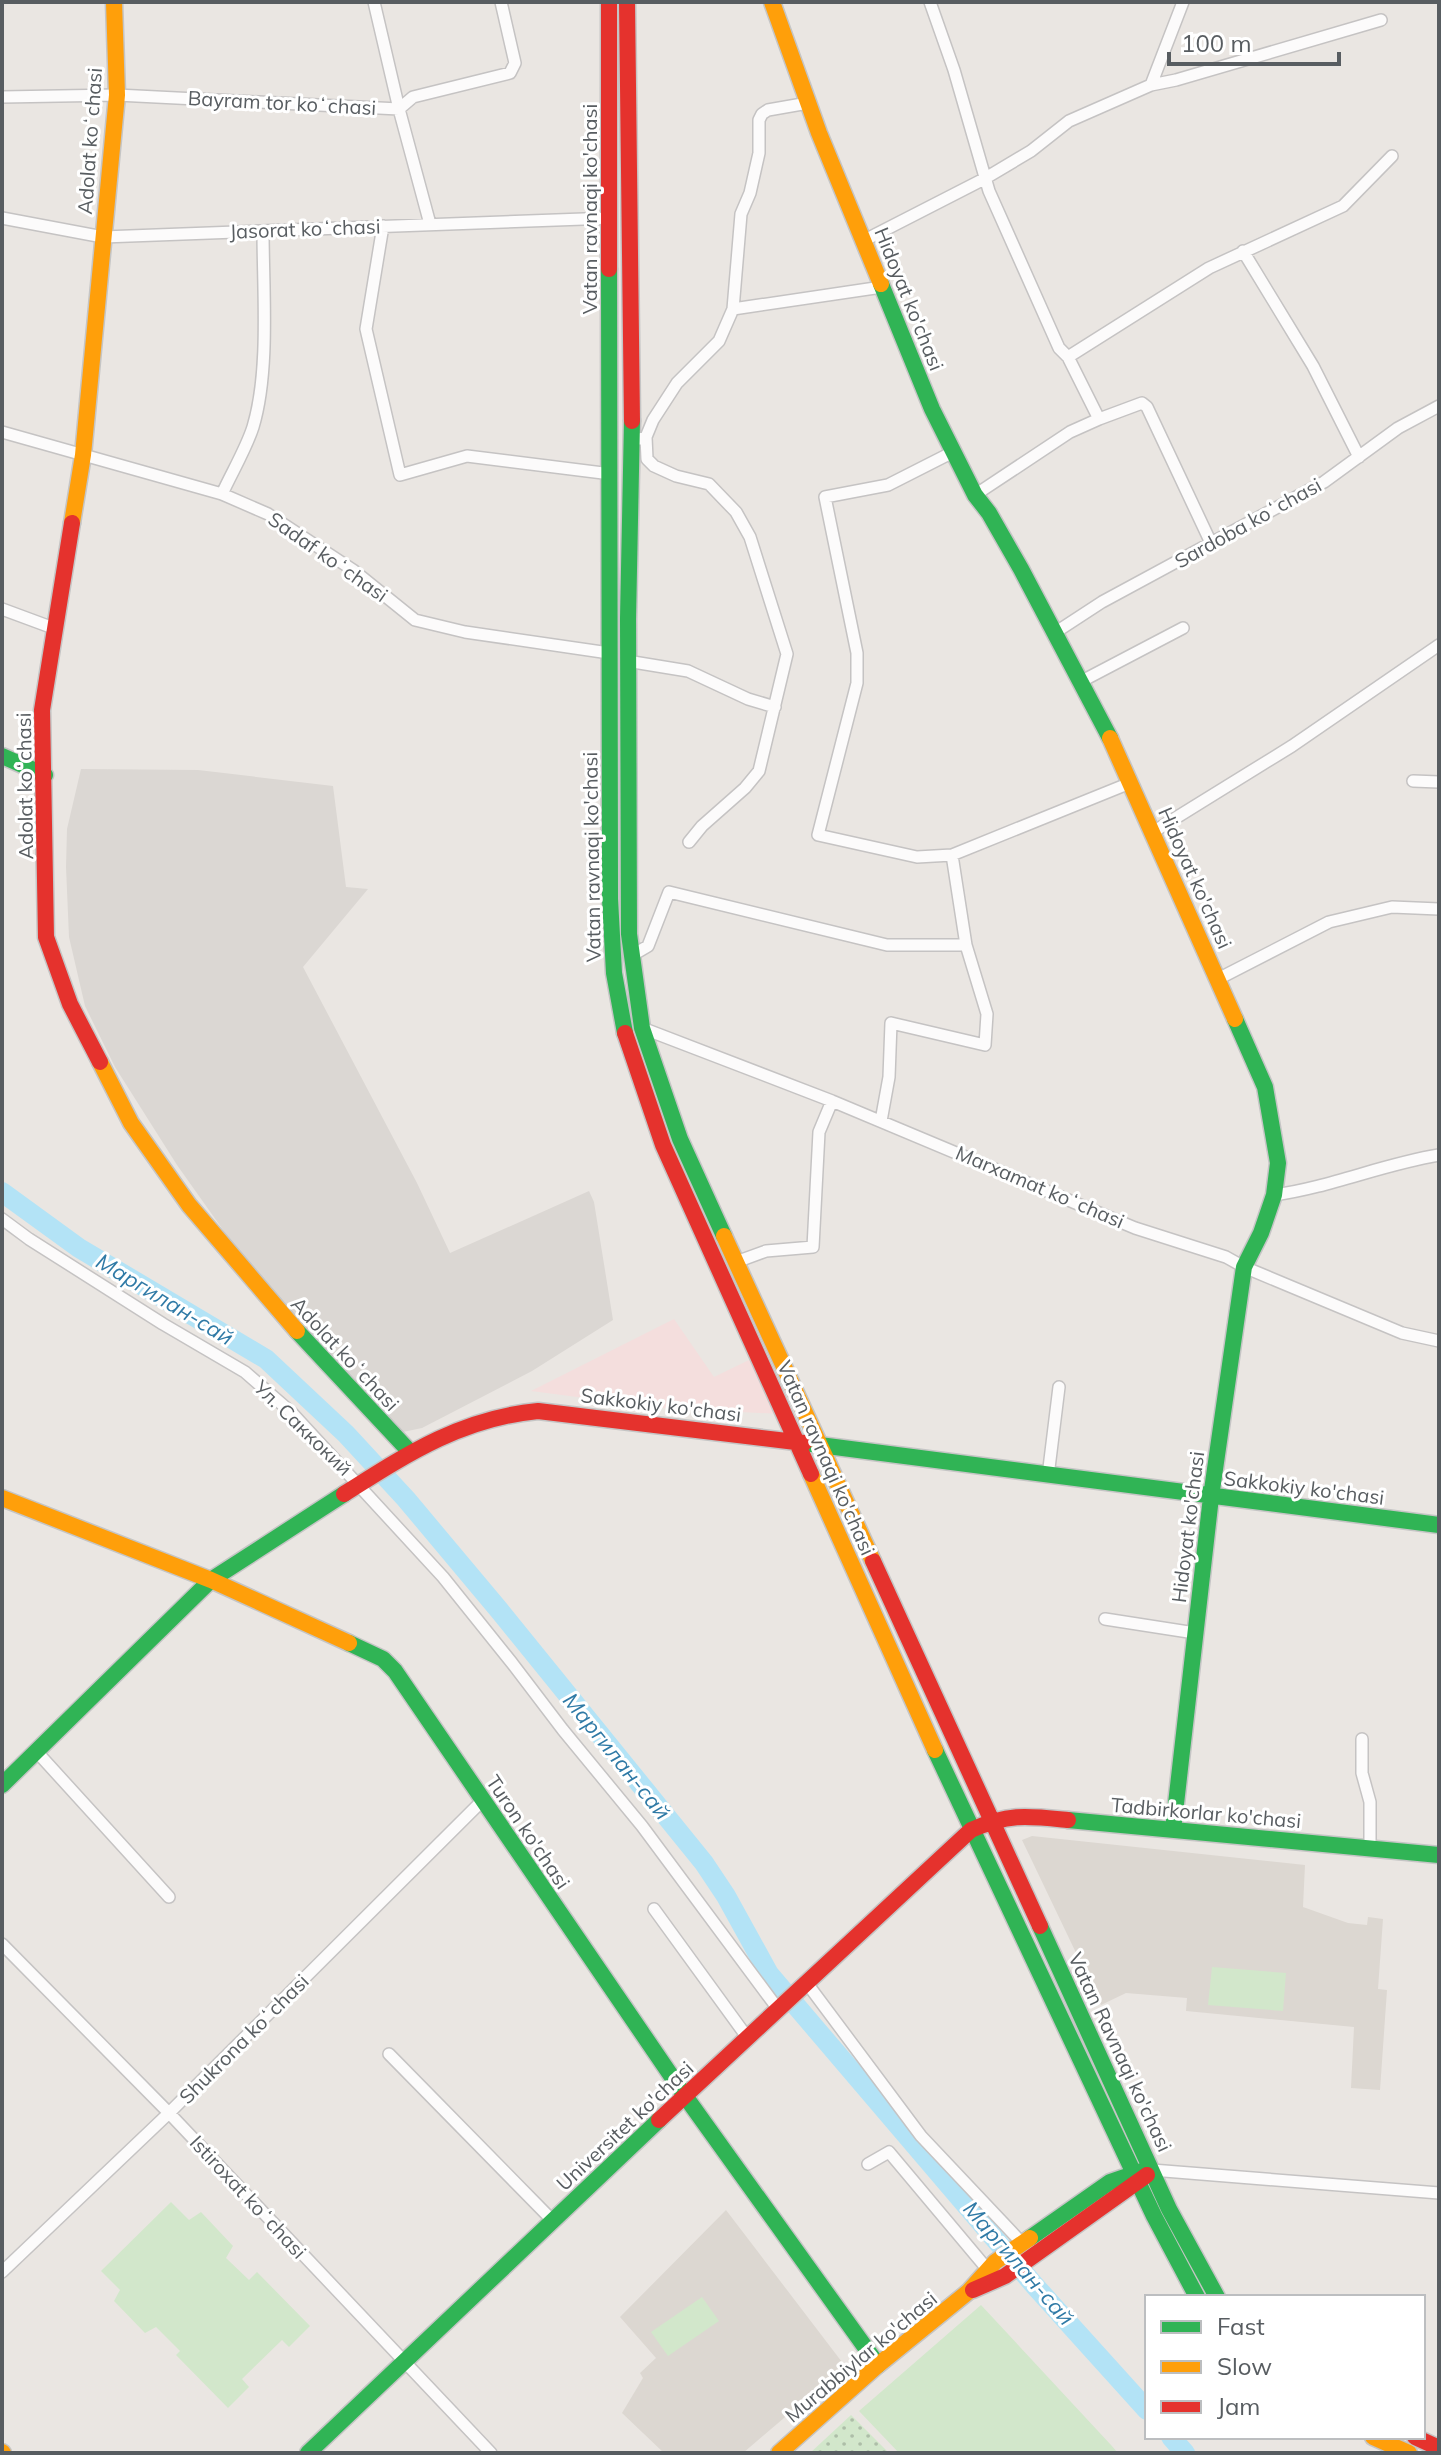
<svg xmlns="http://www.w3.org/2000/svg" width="1441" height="2455" viewBox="0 0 1441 2455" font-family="Mulish,sans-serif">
<defs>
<pattern id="park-dots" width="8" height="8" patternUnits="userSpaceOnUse" patternTransform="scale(2)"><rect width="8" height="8" fill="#d2e7cb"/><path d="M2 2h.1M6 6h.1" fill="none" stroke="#adbea8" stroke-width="1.8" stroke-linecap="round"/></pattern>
</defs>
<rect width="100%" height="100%" fill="#eae6e2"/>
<path fill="#dbd7d3" d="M81,769l117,1 135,16 13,101 22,2 -65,78 114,216 33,70 139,-62 5,11 19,118 -81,51 -110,57 -19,4 -153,-164 -73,-103 -62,-98 -30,-61 -16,-69 -3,-70 1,-38z"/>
<path fill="#dcd7d1" d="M1032,1836l273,29 -2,42 45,16 19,2 1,-8 15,2 -5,70 9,1 -7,100 -29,-2 3,-61 -168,-16 1,-13 -61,-5 -25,12 -79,-165z
M726,2210l119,156 -102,87h-79l-42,-40 21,-35 -3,-5 16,-15 -36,-41z"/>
<path fill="#f4dedd" d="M674,1319l40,58 37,-18 29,55 -118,-6 -131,-17z"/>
<path fill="#d2e7cb" d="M1212,1967l74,6 -3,38 -75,-6z
M171,2202l18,18 12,-8 32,34 -7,12 23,22 8,-8 53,54 -21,21 -7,-7 -40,39 7,8 -21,21 -52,-53 4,-4 -24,-24 -11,6 -31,-32 6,-11 -19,-19z
M702,2297l17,24 -51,35 -17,-24z
M981,2305l130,140 7,8h-219l-40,-42z"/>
<path fill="url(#park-dots)" d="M851,2415l38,38h-79z"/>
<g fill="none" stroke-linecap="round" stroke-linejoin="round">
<path stroke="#b3e3f6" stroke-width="20" d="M2,1192l77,56 187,111 80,75 60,65 93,111 205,253 22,33 43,78 266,312 112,124
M1171,2437l14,16"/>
<defs>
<path id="street" d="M374,2l25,107 31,115
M930,2l24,68 35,121 70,157 9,9
M1151,85l25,-5 205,-60
M2,97l115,-2 282,14 14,-12 97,-24 5,-10 -14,-61
M2,218l101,19 508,-19
M383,226l-17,103 34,146 67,-19 144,18
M863,241l121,-62 47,-28 38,-30 82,-36 32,-83
M1243,251l70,115 46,91
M733,309l149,-22
M1099,419l43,-16 5,4 64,136
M2,432l220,62 46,20 85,56 62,50 50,12 144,21
M646,437l1,22 7,7 22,10 33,8 27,28 14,25 37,117 -28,117 -14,17 -43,38 -13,16
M640,439l6,-2 7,-17 24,-37 42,-42 14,-32 8,-95 9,-21 9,-40v-33l3,-6 6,-4 40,-7
M953,452l-65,33 -63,12 32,156v30l-39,152 99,22 35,-2 178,-72
M222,494c10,-22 24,-45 31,-67 17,-56 10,-138 10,-196
M975,495l95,-63 29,-13 -31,-62 141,-89 134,-62 49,-50
M2,609l54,20
M1053,634l49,-32 222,-120 74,-54 41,-22
M627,661l61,10 60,28 27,8
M1080,682l103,-54
M1413,781l26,1
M1153,832l139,-86 147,-101
M631,956l17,-10 21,-54 218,53h79
M1218,979l111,-57 63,-15 47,2
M642,1028l190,73 303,127 91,29 18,10 158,66 37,8
M881,1121l8,-44 2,-54 94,22 2,-31 -21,-69 -14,-90
M1274,1195c57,-8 109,-31 165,-40
M2,1219l27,20 134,85 82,48 47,41 151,164 69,86 51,67 79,96 136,183
M736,1262l30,-11 47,-4 6,-115 13,-31
M1048,1476l11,-89
M1105,1619l90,14
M1362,1739v34l8,29v47
M37,1752l132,145
M654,1909l93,128
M2,1944l167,169 322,340
M806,1982l115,154 101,107
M389,2054l164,167
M868,2164l21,-12 99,118
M1152,2170l287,23
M2,2272l167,-159 313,-312"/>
<path id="fast" d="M609,269l1,630 4,74 11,60
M881,284l51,125 43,86 14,18 32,56 89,169
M632,421l-4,198 1,315 13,94 38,111 44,97
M2,756l43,19
M297,1331l113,121
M804,1443l635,82
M349,1643l34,16 12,12 290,425 193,269
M935,1750l219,466 43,81
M2,1785l209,-205 133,-86
M1068,1820l371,35
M1173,1830l38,-333 33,-230 17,-34 13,-38 4,-32 -13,-76 -30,-68
M1040,1926l129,283 48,88
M1030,2238l80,-56 32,-11
M308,2453l351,-333"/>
<path id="slow" d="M772,2l47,131 62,151
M72,523l11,-68 34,-360 -3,-93
M1110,738l125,281
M100,1062l31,61 58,82 108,126
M724,1236l149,325
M811,1474l124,276
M2,1498l209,82 138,63
M1373,2437l36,16
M2,2452l1,1
M779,2453l99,-88 90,-73 27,-30 35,-24"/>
<path id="jam" d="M609,2v267
M627,2l5,419
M72,523l-30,187 4,227 24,67 30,58
M625,1033l38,112 148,329
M344,1494c63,-40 118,-76 194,-83l266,32
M873,1561l167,365
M659,2120l312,-290c38,-17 57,-14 97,-10
M973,2290l32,-14 142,-101
M1415,2437l24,11"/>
</defs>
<use href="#street" stroke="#c5c3c3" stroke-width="14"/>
<use href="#fast" stroke="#c5c5c5" stroke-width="19"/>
<use href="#slow" stroke="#c5c5c5" stroke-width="19"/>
<use href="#jam" stroke="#c5c5c5" stroke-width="19"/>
<use href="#street" stroke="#fcfbfb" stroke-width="11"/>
<use href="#fast" stroke="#30b455" stroke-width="16"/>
<use href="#slow" stroke="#ff9f0a" stroke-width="16"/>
<use href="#jam" stroke="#e5322d" stroke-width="16"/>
</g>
<g text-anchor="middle" stroke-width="6" stroke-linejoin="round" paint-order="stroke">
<g font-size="20" fill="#585d61" stroke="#fff">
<text transform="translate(282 103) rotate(3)" y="7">Bayram tor koʻchasi</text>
<text transform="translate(90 141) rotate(-86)" y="7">Adolat koʻchasi</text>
<text transform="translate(590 209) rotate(-90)" y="7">Vatan ravnaqi ko'chasi</text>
<text transform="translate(305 229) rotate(-2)" y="7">Jasorat koʻchasi</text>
<text transform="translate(909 299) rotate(68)" y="7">Hidoyat ko'chasi</text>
<text transform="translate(1248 523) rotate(-29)" y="7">Sardoba koʻchasi</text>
<text transform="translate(328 557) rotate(35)" y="7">Sadaf koʻchasi</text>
<text transform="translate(25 786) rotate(-91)" y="7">Adolat koʻchasi</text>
<text transform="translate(592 857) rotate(-91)" y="7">Vatan ravnaqi ko'chasi</text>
<text transform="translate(1195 878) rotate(66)" y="7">Hidoyat ko'chasi</text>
<text transform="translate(1040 1187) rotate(23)" y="7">Marxamat koʻchasi</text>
<text transform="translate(345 1354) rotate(47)" y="7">Adolat koʻchasi</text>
<text transform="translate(661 1405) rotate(7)" y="7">Sakkokiy ko'chasi</text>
<text transform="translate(303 1428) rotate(44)" y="7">Ул. Саккокий</text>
<text transform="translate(826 1458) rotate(66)" y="7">Vatan ravnaqi ko'chasi</text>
<text transform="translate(1304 1488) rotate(7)" y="7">Sakkokiy ko'chasi</text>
<text transform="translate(1188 1527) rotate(-83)" y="7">Hidoyat ko'chasi</text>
<text transform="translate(1206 1813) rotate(5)" y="7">Tadbirkorlar ko'chasi</text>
<text transform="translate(528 1832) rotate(56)" y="7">Turon ko'chasi</text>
<text transform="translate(244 2039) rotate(-45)" y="7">Shukrona koʻchasi</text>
<text transform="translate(1120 2052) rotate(65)" y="7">Vatan Ravnaqi ko'chasi</text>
<text transform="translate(625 2126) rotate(-43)" y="7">Universitet ko'chasi</text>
<text transform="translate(248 2197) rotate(47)" y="7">Istiroxat koʻchasi</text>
<text transform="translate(861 2357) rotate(-40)" y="7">Murabbiylar ko'chasi</text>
</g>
<g font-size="22" font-style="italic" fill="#2f7aa6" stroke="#fff">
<text transform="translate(165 1299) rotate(31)" y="8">Маргилан-сай</text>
<text transform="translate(617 1756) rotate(51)" y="8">Маргилан-сай</text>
<text transform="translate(1019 2263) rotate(49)" y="8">Маргилан-сай</text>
</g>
</g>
<rect width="1441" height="2455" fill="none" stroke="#585d61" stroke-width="8"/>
<rect x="1145" y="2295" width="280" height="144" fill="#ffffff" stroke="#bcbec0" stroke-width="2"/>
<rect x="1161" y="2321" width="40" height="12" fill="#30b455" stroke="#bcbec0" stroke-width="2"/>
<text x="1217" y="2335" font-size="24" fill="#585d61">Fast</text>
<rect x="1161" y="2361" width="40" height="12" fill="#ff9f0a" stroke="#bcbec0" stroke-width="2"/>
<text x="1217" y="2375" font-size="24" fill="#585d61">Slow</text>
<rect x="1161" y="2401" width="40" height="12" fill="#e5322d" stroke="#bcbec0" stroke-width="2"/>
<text x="1217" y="2415" font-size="24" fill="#585d61">Jam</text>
<path d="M1169 52v12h170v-12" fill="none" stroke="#585d61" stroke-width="4"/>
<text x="1181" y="52" font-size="24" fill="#585d61" stroke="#ffffff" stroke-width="6" paint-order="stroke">100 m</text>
</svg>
